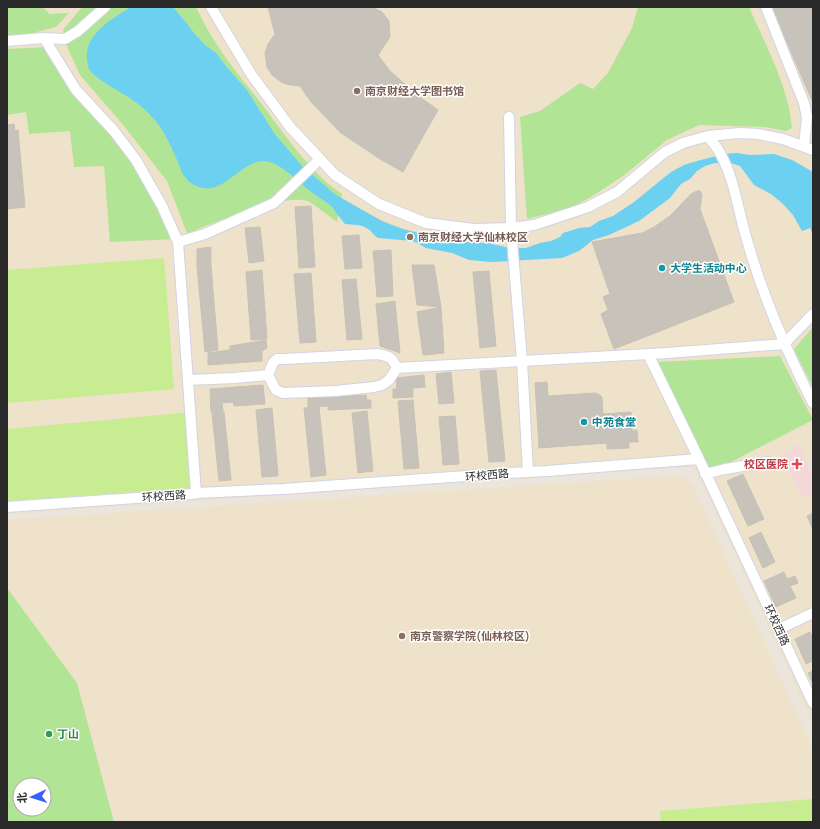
<svg xmlns="http://www.w3.org/2000/svg" width="820" height="829" viewBox="0 0 820 829" font-family="Manrope,'Noto Sans SC',sans-serif">
<rect width="100%" height="100%" fill="#ece5db"/>
<path fill="#eee2ca" d="M7,7h806v715l-118,-253 -7,-2 -681,47z
M674,476l12,3 6,4 121,267v72h-699l-37,-139 -70,-95v-68z"/>
<path fill="#f3d8da" d="M800,445l13,30v18l-11,5 -21,-45z"/>
<path fill="#b2e496" fill-rule="evenodd" d="M7,7h35l8,7 19,-1 -13,14 -31,8h-18z
M82,7h114c16,36 41,66 65,96 25,33 47,68 81,91l-5,28c-6,-4 -25,-20 -30,-21 -24,-8 -95,23 -120,32l-20,-52 -43,-55 -44,-51 -12,-26 -5,-19z
M638,7h111c16,37 40,81 43,121l-6,3 -21,-4 -66,-2 -32,15 -44,36 -32,21 -21,11 -43,11 -7,-102 20,-6 40,-28 13,6 15,-16 24,-45z
M49,47l12,20 70,86 44,86 -65,3 -6,-76 -30,1 -4,-36 -41,3 -3,-22 -19,3v-66z
M813,327v61l-19,-39z
M780,356l33,64 -102,52 -54,-110z
M7,588l70,95 37,139h-107zM20,785h24v24h-24z"/>
<path fill="#c7ec92" d="M164,258l10,131 -167,14v-133z
M192,412l6,76 -191,13v-72z
M813,799v23h-152l-1,-11z"/>
<path fill="#6cd0f1" d="M131,7h42l11,13 10,13 11,12 11,8 14,18 17,19 27,43 28,33 34,29 46,26 21,8 36,9 25,4 24,1 22,5h16l14,-5 11,-2 9,-4 3,-4 16,-5 11,-1 9,-6 14,-5 21,-14 37,-30 13,-7 13,-4 27,-7 13,-1 13,2 24,-1 18,6 21,12v62l-3,-6 -8,3 -9,-16 -10,-11 -12,-10 -17,-9 -14,-19 -9,-3h-16l-10,3 -8,5 -7,8 -9,5 -11,14 -31,23 -30,14 -16,5 -14,11 -17,7 -71,4 -22,-2 -17,-7 -26,-5 -13,-7 -35,-3c-5,-3 -6,-7 -10,-9 -6,-5 -15,-4 -23,-5 -5,-6 -9,-11 -13,-17 -7,-7 -15,-10 -22,-16 -11,-9 -31,-29 -45,-30 -26,-1 -42,39 -71,24 -12,-6 -14,-19 -19,-30 -5,-10 -10,-22 -17,-31 -8,-10 -17,-19 -27,-25 -10,-7 -36,-20 -42,-30 -1,-2 -1,-6 -2,-9 -3,-26 25,-41 44,-53z"/>
<path fill="#c7c3ba" stroke="#c8c1b5" d="M268,7h98l8,1 8,4 7,9 1,16 -12,18 12,16 27,24 21,15 -35,62 -23,-13 -39,-26 -30,-31 -11,-16 -10,-1 -9,-3 -9,-7 -5,-8 -2,-14 3,-9 7,-10z
M772,7h41v96l-28,-65z
M14,124l1,7 3,-1 7,77 -18,2v-84z
M697,191h3l2,4 -2,14 34,93 -120,47 -13,-35 7,-4 -5,-13 7,-3 -18,-52 50,-9 12,-6 16,-11 21,-22z
M311,206l4,61 -16,1 -4,-61z
M260,227l4,34 -15,2 -4,-35z
M359,235l3,33 -17,1 -3,-33z
M211,247v19l7,84 -13,2 -8,-85v-18z
M391,250l2,46 -16,1 -4,-46z
M412,265h22l7,42 -24,-2z
M262,270l5,69 -16,1 -5,-68z
M489,271l7,75 -16,2 -7,-76z
M311,273l5,69 -16,1 -6,-69z
M356,279l6,60 -15,1 -5,-60z
M395,301l5,52 -20,-7 -4,-42z
M441,307l3,46 -21,2 -6,-43z
M266,340l1,8 -5,3v10l-54,4v-12l22,-3v-4z
M496,370l9,91 -16,1 -9,-91z
M451,372l3,31 -15,1 -3,-30z
M424,375l1,12 -12,1v9l-20,1v-9h4l-1,-11z
M547,382l1,14 47,-3 3,1 4,3 1,17 28,-2 1,19 5,-1 1,12h-9v6l-22,1v-6l-68,5 -4,-65z
M263,385l2,19 -31,2 -1,-4 -11,1 1,8 -12,1 -1,-23z
M366,395l1,5h4v8l-43,2v-4l-20,1v-9z
M413,400l6,68 -15,1 -6,-68z
M319,407l7,68 -15,2 -7,-69z
M272,408l6,68 -16,1 -6,-67z
M367,411l6,60 -15,2 -6,-60z
M224,412l7,68 -12,1 -7,-68z
M455,416l4,48 -16,1 -4,-48z
M743,474l21,45 -16,7 -21,-45z
M813,513v17l-6,-14z
M761,532l14,30 -12,6 -14,-30z
M784,572l3,7 8,-3 3,7 -8,3 6,12 -20,9 -12,-26z
M810,632l3,8v21l-7,3 -11,-25z
M813,671v13l-5,-11z"/>
<g fill="none" stroke-linecap="round" stroke-linejoin="round">
<defs>
<path id="minor" d="M211,7l40,67 39,53 45,48 44,29 47,19 48,6 37,-1 23,-3 54,-18 29,-15 48,-40 18,-9 25,-7 32,-3 18,1 25,5 30,11
M766,7l38,96 3,14 -3,29
M44,38l21,1 13,-8 27,-24
M7,41l37,-3 32,52 38,41 22,29 26,46 16,36 18,251
M509,117l2,111 11,133 6,111
M708,136c4,6 9,11 12,17 15,27 18,58 27,87 16,57 39,110 66,163
M178,242l27,-8 69,-31 46,-44
M648,354l51,105
M268,375l8,15 7,3 53,-2 38,-4 8,-2 7,-5 8,-12
M188,380l46,-2 34,-3 5,-12 4,-4h7l93,-5c12,2 15,3 20,14l270,-15 117,-9 29,-30
M705,474l20,-5 42,-7
M7,507l186,-13 3,-1 87,-4 226,-16 38,-2 152,-12 114,244
M779,629l34,-16"/>
</defs>
<use href="#minor" stroke="#d0d4e3" stroke-width="12"/>
<use href="#minor" stroke="#fff" stroke-width="10"/>
</g>
<g fill="#8d6e63" stroke="#fff" stroke-width="1.5">
<circle cx="357" cy="91" r="4"/>
<circle cx="410" cy="237" r="4"/>
<circle cx="402" cy="636" r="4"/>
</g>
<g fill="#0f9aa8" stroke="#fff" stroke-width="1.5">
<circle cx="662" cy="268" r="4"/>
<circle cx="584" cy="422" r="4"/>
</g>
<path fill="#e0444e" stroke="#fff" stroke-width="1.5" d="M795 458h4v4h4v4h-4v4h-4v-4h-4v-4h4z"/>
<circle fill="#2e9e5b" stroke="#fff" stroke-width="1.5" cx="49" cy="734" r="4"/>
<g text-anchor="middle" stroke-width="3" stroke-linejoin="round" paint-order="stroke">
<g font-size="11" font-weight="bold" fill="#785e54" stroke="#fff" text-anchor="start">
<text x="365" y="95">南京财经大学图书馆</text>
<text x="418" y="241">南京财经大学仙林校区</text>
<text x="410" y="640">南京警察学院(仙林校区)</text>
</g>
<g font-size="11" font-weight="bold" fill="#0d838f" stroke="#fff" text-anchor="start">
<text x="670" y="272">大学生活动中心</text>
<text x="592" y="426">中苑食堂</text>
</g>
<g font-size="11" font-weight="bold" fill="#be3a42" stroke="#fff" text-anchor="end">
<text x="788" y="468">校区医院</text>
</g>
<g font-size="11" fill="#2a2a2a" stroke="#fff">
<text transform="translate(487 475) rotate(-5)" y="4">环校西路</text>
<text transform="translate(164 496) rotate(-4)" y="4">环校西路</text>
<text transform="translate(777 625) rotate(65)" y="4">环校西路</text>
</g>
<g font-size="11" font-weight="bold" fill="#27864d" stroke="#fff" text-anchor="start">
<text x="57" y="738">丁山</text>
</g>
</g>
<rect width="820" height="829" fill="none" stroke="#2a2a2a" stroke-width="16"/>
<g transform="translate(32 797) rotate(266)"><circle r="19" fill="#ffffff" stroke="#aaaaaa"/>
<path d="M0-3L7 15L0 10L-7 15Z" fill="#375ffd"/>
<text y="-6" font-size="11" font-weight="bold" text-anchor="middle" fill="#2a2a2a">北</text>
</g>
</svg>
